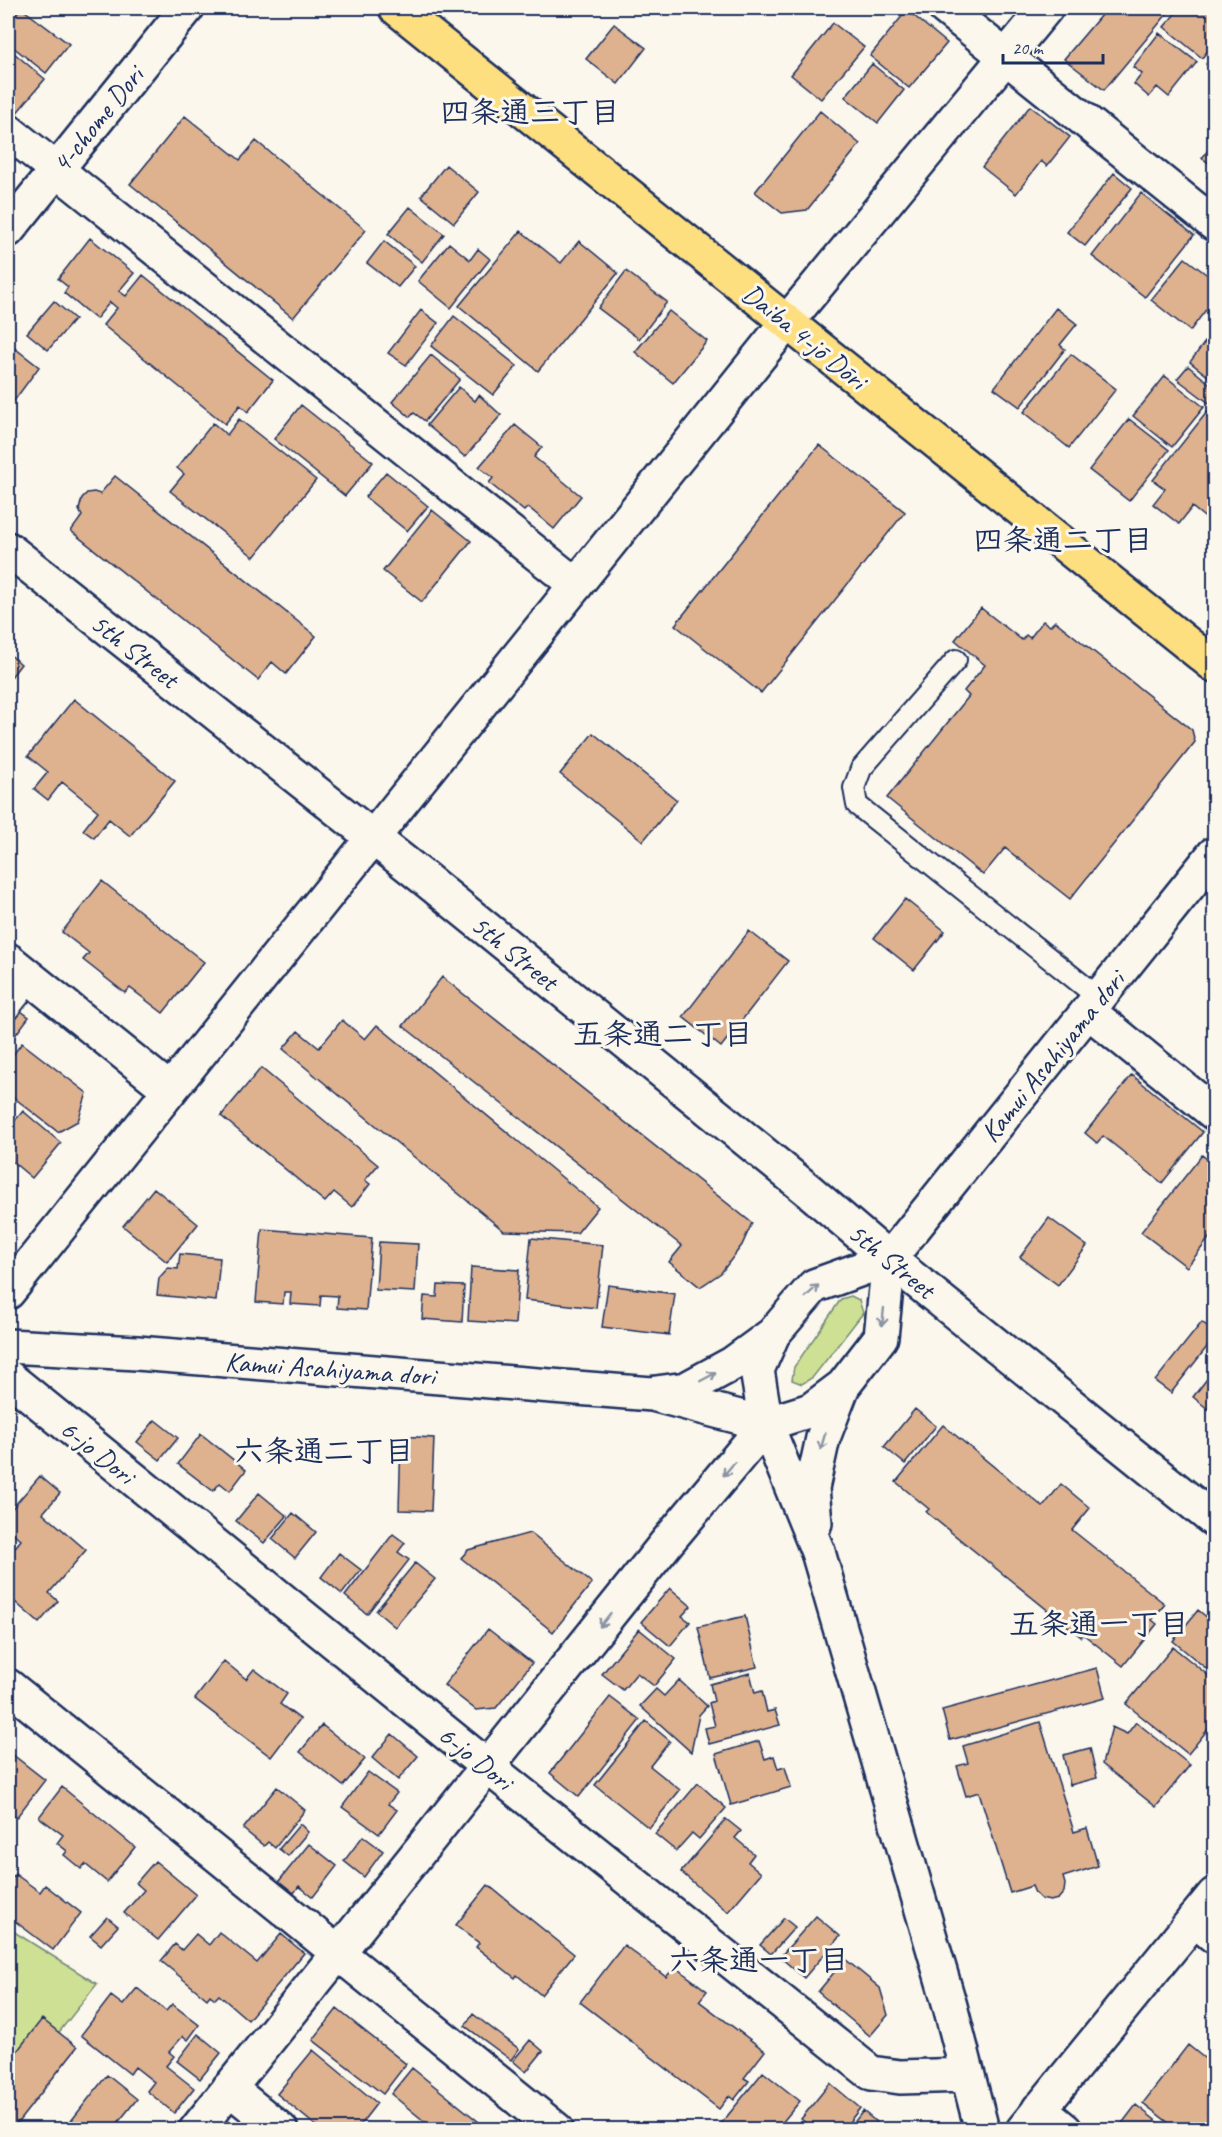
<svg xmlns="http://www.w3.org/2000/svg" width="1222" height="2137" viewBox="0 0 1222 2137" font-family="Caveat,'Klee One',sans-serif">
<rect width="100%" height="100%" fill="#fbf7ec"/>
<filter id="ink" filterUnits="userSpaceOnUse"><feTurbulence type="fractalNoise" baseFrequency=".0167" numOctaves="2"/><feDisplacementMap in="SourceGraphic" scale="12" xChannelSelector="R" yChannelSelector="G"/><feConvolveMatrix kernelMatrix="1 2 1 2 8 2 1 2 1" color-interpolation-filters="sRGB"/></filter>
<g filter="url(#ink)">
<path fill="#cde094" stroke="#748879" stroke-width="1.5" d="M851,1296l8,4 4,13 -50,64 -11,7 -10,-4 2,-13 47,-68z
M8,1928l89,56 -89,113z"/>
<path fill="#deb18f" stroke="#1b2f5e" stroke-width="1.5" d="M21,8l48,36 -23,29 -38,-30v-19z
M1107,8h65l-68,82 -40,-31z
M1180,8h34v35l-12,15 -38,-31z
M907,10l40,33 -38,45 -39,-32z
M833,23l31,24 -43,52 -30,-24z
M614,24l32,24 -28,36 -32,-25z
M1159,33l38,29 -28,35 -12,-10 -8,10 -15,-13 8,-10 -9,-7z
M8,48l37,31 -30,36 -7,-6z
M1214,53v17l-8,-6z
M872,64l32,26 -26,33 -33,-26z
M1030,106l40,31 -23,29 -6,-5 -25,33 -34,-27z
M820,111l40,33 -53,66 -25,3 -27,-21z
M185,116l55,44 16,-19 110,89 -73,88 -163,-134z
M1214,142v41l-7,-6 7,-10 -12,-9z
M446,165l33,27 -25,31 -33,-27z
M1114,173l18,15 -47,58 -18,-14z
M1141,193l53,42 -49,62 -53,-41z
M410,207l34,27 -22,28 -34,-28z
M521,231l40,32 18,-22 39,32 -80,98 -79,-65z
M90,238l44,35 -15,18 7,5 17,-21 130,105 -25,32 -8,-7 -15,19 -122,-99 14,-17 -7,-6 -14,17 -32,-26 4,-6 -10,-8z
M384,241l31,25 -17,21 -31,-24z
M449,243l21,17 8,-11 12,10 -39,49 -33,-27z
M1185,258l29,22v19l-24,32 -39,-31z
M626,271l41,31 -28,37 -41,-31z
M54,301l21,18 -27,31 -21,-17z
M1056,308l21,16 -17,21 5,4 -45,58 -26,-19z
M421,310l17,13 -32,42 -18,-12z
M669,311l38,30 -34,42 -38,-31z
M454,316l63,50 -24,29 -62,-49z
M1214,330v51l-24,-19z
M12,346l27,21 -31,42v-58z
M1071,354l45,35 -47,59 -45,-36z
M431,355l29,24 -35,42 -11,-8 -4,4 -18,-15z
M1188,366l26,21v9l-5,7 -32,-24z
M1165,376l39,31 -32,40 -39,-31z
M459,387l16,14 4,-6 22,20 -36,42 -38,-32z
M301,405l72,57 -28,34 -71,-57z
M1207,412l7,5v108l-22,-18 -13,17 -26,-20 12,-15 -12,-9z
M239,419l77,61 -62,77 -84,-66 14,-17 -7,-6 36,-45 14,12z
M1129,419l40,31 -40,51 -40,-31z
M515,425l27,22 -8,10 47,39 -27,33 -26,-22 -4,4 -35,-28 4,-5 -14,-11z
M819,445l86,67 -144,181 -86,-68z
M386,472l42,34 -21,25 -42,-34z
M115,476l201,160 -30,38 -14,-12 -14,18 -187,-149 11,-15 -3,-6 3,-12 5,-5 7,-1 6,2z
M432,510l39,31 -49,61 -39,-31z
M981,608l41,32 4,-5 4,3 13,-17 7,5 5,-5 137,109 3,12 -125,157 -65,-51 -22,27 -96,-77 82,-102 -5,-5 21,-26 -30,-25z
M8,653l13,11 -13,17z
M74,699l101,82 -45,55 -21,-17 -15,19 -11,-8 15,-19 -36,-29 -14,18 -14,-11 14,-17 -20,-16z
M593,733l84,67 -34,41 -83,-67z
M102,881l102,81 -41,51 -33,-25 -5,5 -42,-33 6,-7 -27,-21z
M905,899l40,32 -31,39 -40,-32z
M749,931l39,30 -67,86 -38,-30z
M442,977l310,246 -10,22 -21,28 -21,14 -31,-25 13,-16 -279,-220z
M18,1009l11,8 -21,28v-23z
M342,1020l23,19 12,-14 221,182 -21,26 -73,-2 -221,-182 15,-18 21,17z
M22,1043l65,50 -9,28 -20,11 -50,-39v-32z
M261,1068l117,97 -13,15 5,4 -18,23 -18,-15 -9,10 -104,-86z
M1132,1075l71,57 -41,51 -59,-47 -6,7 -12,-10z
M23,1111l38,32 -29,35 -24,-20v-29z
M1202,1155l12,10v70l-1,-2 -26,34 -46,-35z
M154,1188l44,36 -31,38 -44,-36z
M1049,1218l38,28 -29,39 -38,-28z
M262,1229l110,9 -6,72 -29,-2 1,-12 -17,-1 -1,11 -30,-2 1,-12h-7l-1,12 -27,-2z
M531,1238l72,7 -7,63 -71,-8z
M379,1242l39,2 -3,48 -39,-2z
M180,1254l40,4 -4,43 -59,-6 2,-17 9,-10 10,1z
M471,1267l48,3 -4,54 -47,-3z
M438,1285l26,1 -2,36 -40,-3 2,-23 13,1z
M608,1285l67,9 -6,41 -67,-8z
M1202,1322l12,10v6l-43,55 -16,-12z
M1214,1370v44l-21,-17z
M915,1409l21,17 -31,38 -21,-17z
M155,1420l23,18 -18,22 -23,-18z
M943,1425l100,82 18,-23 29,24 -18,22 93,74 -13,16 5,4 -34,42 -40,-32 -2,3 -155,-125 3,-3 -33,-27z
M201,1434l45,36 -16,21 -10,-8 -7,8 -35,-27z
M401,1436l33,2 -3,73 -32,-1z
M40,1476l20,17 -17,20 43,37 -37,43 9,8 -19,22 -24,-21 -7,9v-55l13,-16 -13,-12v-15z
M259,1493l28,23 -23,27 -28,-22z
M293,1513l23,19 -21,26 -23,-19z
M530,1533l62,50 -39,49 -92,-74 7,-8z
M393,1534l12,9 -7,9 11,8 -42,54 -22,-18z
M339,1553l22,17 -19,24 -21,-17z
M415,1563l20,16 -40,48 -19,-16z
M670,1588l21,18 -9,10 8,6 -20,24 -29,-24z
M1198,1610l16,13v52l-41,-34z
M745,1616l12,51 -47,11 -12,-51z
M488,1629l44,34 -36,45 -20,2 -32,-25z
M639,1629l37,30 -22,27 -17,-13 -14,17 -21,-16z
M1173,1647l41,33v42l-26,32 -62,-50z
M224,1661l22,18 8,-10 33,25 -7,10 20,15 -29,38 -76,-58z
M1097,1668l8,30 -155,42 -8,-30z
M750,1673l5,20 7,-2 5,21 8,-2 5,15 -71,19 -4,-16 10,-2 -6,-23 5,-2 -4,-17z
M679,1680l28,26 -8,9 -8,37 -51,-46 16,-17 8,7z
M610,1697l30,23 -61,77 -29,-24z
M646,1721l24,20 -20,25 30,24 -31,38 -54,-43z
M1040,1722l34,110 13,-4 11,38 -35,11 2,7 -1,8 -6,7 -8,2 -9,-2 -6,-6 -3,-7 -22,7 -31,-101 -13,4 -9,-30 11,-3 -5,-17z
M1136,1722l54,43 -34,42 -54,-43 10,-37 15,7z
M322,1725l43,34 -22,27 -43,-34z
M392,1734l26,22 -20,24 -26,-22z
M759,1741l6,18 9,-3 4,13 7,-2 6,20 -60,18 -15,-51z
M1090,1748l7,30 -27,7 -7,-30z
M8,1751l37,29 -29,38 -8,-7z
M368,1772l29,21 -9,11 9,6 -18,24 -37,-27z
M698,1783l28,25 -27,31 -7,-6 -16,18 -21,-17z
M62,1787l73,60 -28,35 -22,-18 -4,5 -17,-14 3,-4 -10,-8 6,-8 -24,-18z
M277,1787l28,23 -30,38 -7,-6 -4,4 -21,-17z
M726,1819l15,12 -6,7 19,16 -6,8 13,11 -33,39 -47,-40z
M300,1824l8,8 -20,24 -9,-7z
M363,1836l20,15 -19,26 -20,-16z
M309,1844l28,22 -24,31 -14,-11 -5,7 -15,-12z
M155,1861l41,34 -38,45 -34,-27 20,-23 -8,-7z
M15,1874l25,18 5,-7 36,28 -28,37 -45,-34v-32z
M488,1885l86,69 -33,41 -24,-20 -2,3 -39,-31 3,-4 -23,-18z
M816,1916l24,20 -36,42 -24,-21z
M107,1917l11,9 -17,19 -11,-9z
M784,1918l11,9 -24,27 -11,-9z
M219,1932l38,31 24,-29 23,19 -56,67 -29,-25 -4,4 -5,-4 -3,4 -46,-38 14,-17 7,6 14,-16 13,11z
M624,1945l42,32 9,-10 32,24 -8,10 66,50 -21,27 5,3 -15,19 -5,-4 -10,13 -139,-107z
M845,1959l35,29 8,27 -18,21 -52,-44z
M137,1988l29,23 6,-7 27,21 -11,15 -5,-4 -14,16 5,4 -8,10 28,22 -20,25 -27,-22 7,-9 -19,-15 -5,7 -49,-39 30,-39 12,9z
M337,2009l69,55 -23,30 -70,-54z
M473,2014l46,35 -8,11 -46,-34z
M42,2019l35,28 -65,83h-4v-67z
M198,2034l23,19 -21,26 -23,-18z
M530,2040l13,11 -17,21 -13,-11z
M1188,2045l26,21v38l-7,9 7,6v3l-6,8h-30l-35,-27z
M313,2050l64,53 -21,27h-35l-44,-36z
M412,2068l77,62h-54l-44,-36z
M763,2072l37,29 -24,29h-50l-6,-5z
M107,2075l30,24 -25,31h-48z
M830,2083l30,25 -17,22h-29l-13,-11z
M1136,2105l32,25h-51z
M863,2111l23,19h-38z"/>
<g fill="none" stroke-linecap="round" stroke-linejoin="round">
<defs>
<path id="service" d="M956,660l-95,109 -7,19 3,17 242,193
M8,1010l24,-30"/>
<path id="minor" d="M945,8l269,216
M8,131l568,454
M8,549l416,329 383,311 82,70 325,261
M8,960l162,130
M1088,1011l126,102
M8,1377l480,390 383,306 29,4 67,-2
M818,1552l132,454 32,124
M8,1686l549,444
M1194,1919l20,17
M229,2088l52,42
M1039,2109l26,21
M196,2130l472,-589 98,-117"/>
<path id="tertiary" d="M8,230l179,-222
M8,1292l779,-970 259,-314
M773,1334l-16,36 9,54 52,128
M8,1346l129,7 515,41 114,30 45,-14 32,-24 38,-49 8,-78
M656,1393l30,-4 46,-25 41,-30 41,-48 75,-27 325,-405
M815,1523l-3,-35 11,-50 20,-52
M1023,2130l191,-235"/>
<path id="trunk" d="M396,8l818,657"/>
</defs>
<use href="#service" stroke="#1b2f5e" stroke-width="24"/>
<use href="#minor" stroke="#1b2f5e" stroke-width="38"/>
<use href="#tertiary" stroke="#1b2f5e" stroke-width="38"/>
<use href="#trunk" stroke="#1b2f5e" stroke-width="38"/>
<use href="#service" stroke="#fbf7ec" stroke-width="20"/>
<use href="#minor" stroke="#fbf7ec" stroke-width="33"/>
<use href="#tertiary" stroke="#fbf7ec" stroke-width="33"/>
<use href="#trunk" stroke="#fedf80" stroke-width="33"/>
</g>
<defs><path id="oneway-shaft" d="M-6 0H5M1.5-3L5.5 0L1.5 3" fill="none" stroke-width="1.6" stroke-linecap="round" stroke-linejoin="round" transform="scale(1.5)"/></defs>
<g stroke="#8b93a5">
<use href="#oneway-shaft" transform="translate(812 1291) rotate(-42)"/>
<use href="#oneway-shaft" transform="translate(883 1317) rotate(96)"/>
<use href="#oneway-shaft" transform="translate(708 1377) rotate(-28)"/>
<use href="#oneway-shaft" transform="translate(823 1441) rotate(106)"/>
<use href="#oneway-shaft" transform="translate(729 1469) rotate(130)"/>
<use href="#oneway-shaft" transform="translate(605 1620) rotate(128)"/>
</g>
</g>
<g text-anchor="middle" stroke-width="6" stroke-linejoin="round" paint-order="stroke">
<g font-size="28" fill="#1b2f5e" stroke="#fbf7ec">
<text transform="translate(97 119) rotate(-51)" y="10">4-chome Dori</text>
<text transform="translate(805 336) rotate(39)" y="10">Daiba 4-jō Dōri</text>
<text transform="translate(135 650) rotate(38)" y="10">5th Street</text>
<text transform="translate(515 952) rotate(39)" y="10">5th Street</text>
<text transform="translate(1052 1056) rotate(-51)" y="10">Kamui Asahiyama dori</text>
<text transform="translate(892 1260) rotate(39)" y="10">5th Street</text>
<text transform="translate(330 1368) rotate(4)" y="10">Kamui Asahiyama dori</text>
<text transform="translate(98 1451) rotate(39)" y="10">6-jo Dori</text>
<text transform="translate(476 1757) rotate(39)" y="10">6-jo Dori</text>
</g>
<g font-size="30" font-weight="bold" fill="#1b2f5e" stroke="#fbf7ec">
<text x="530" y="122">四条通三丁目</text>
<text x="1063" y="550">四条通二丁目</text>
<text x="663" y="1044">五条通二丁目</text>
<text x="324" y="1461">六条通二丁目</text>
<text x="1099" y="1634">五条通一丁目</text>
<text x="759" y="1970">六条通一丁目</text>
</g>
</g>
<rect width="1222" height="2137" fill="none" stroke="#fbf7ec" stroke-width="30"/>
<rect x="15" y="15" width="1192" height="2107" fill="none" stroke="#1b2f5e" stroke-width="2" filter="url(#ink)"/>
<path d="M1003 54v9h100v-9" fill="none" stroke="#1b2f5e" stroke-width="3"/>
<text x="1012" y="54" font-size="18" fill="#1b2f5e" stroke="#fbf7ec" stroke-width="4.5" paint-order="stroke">20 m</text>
</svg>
